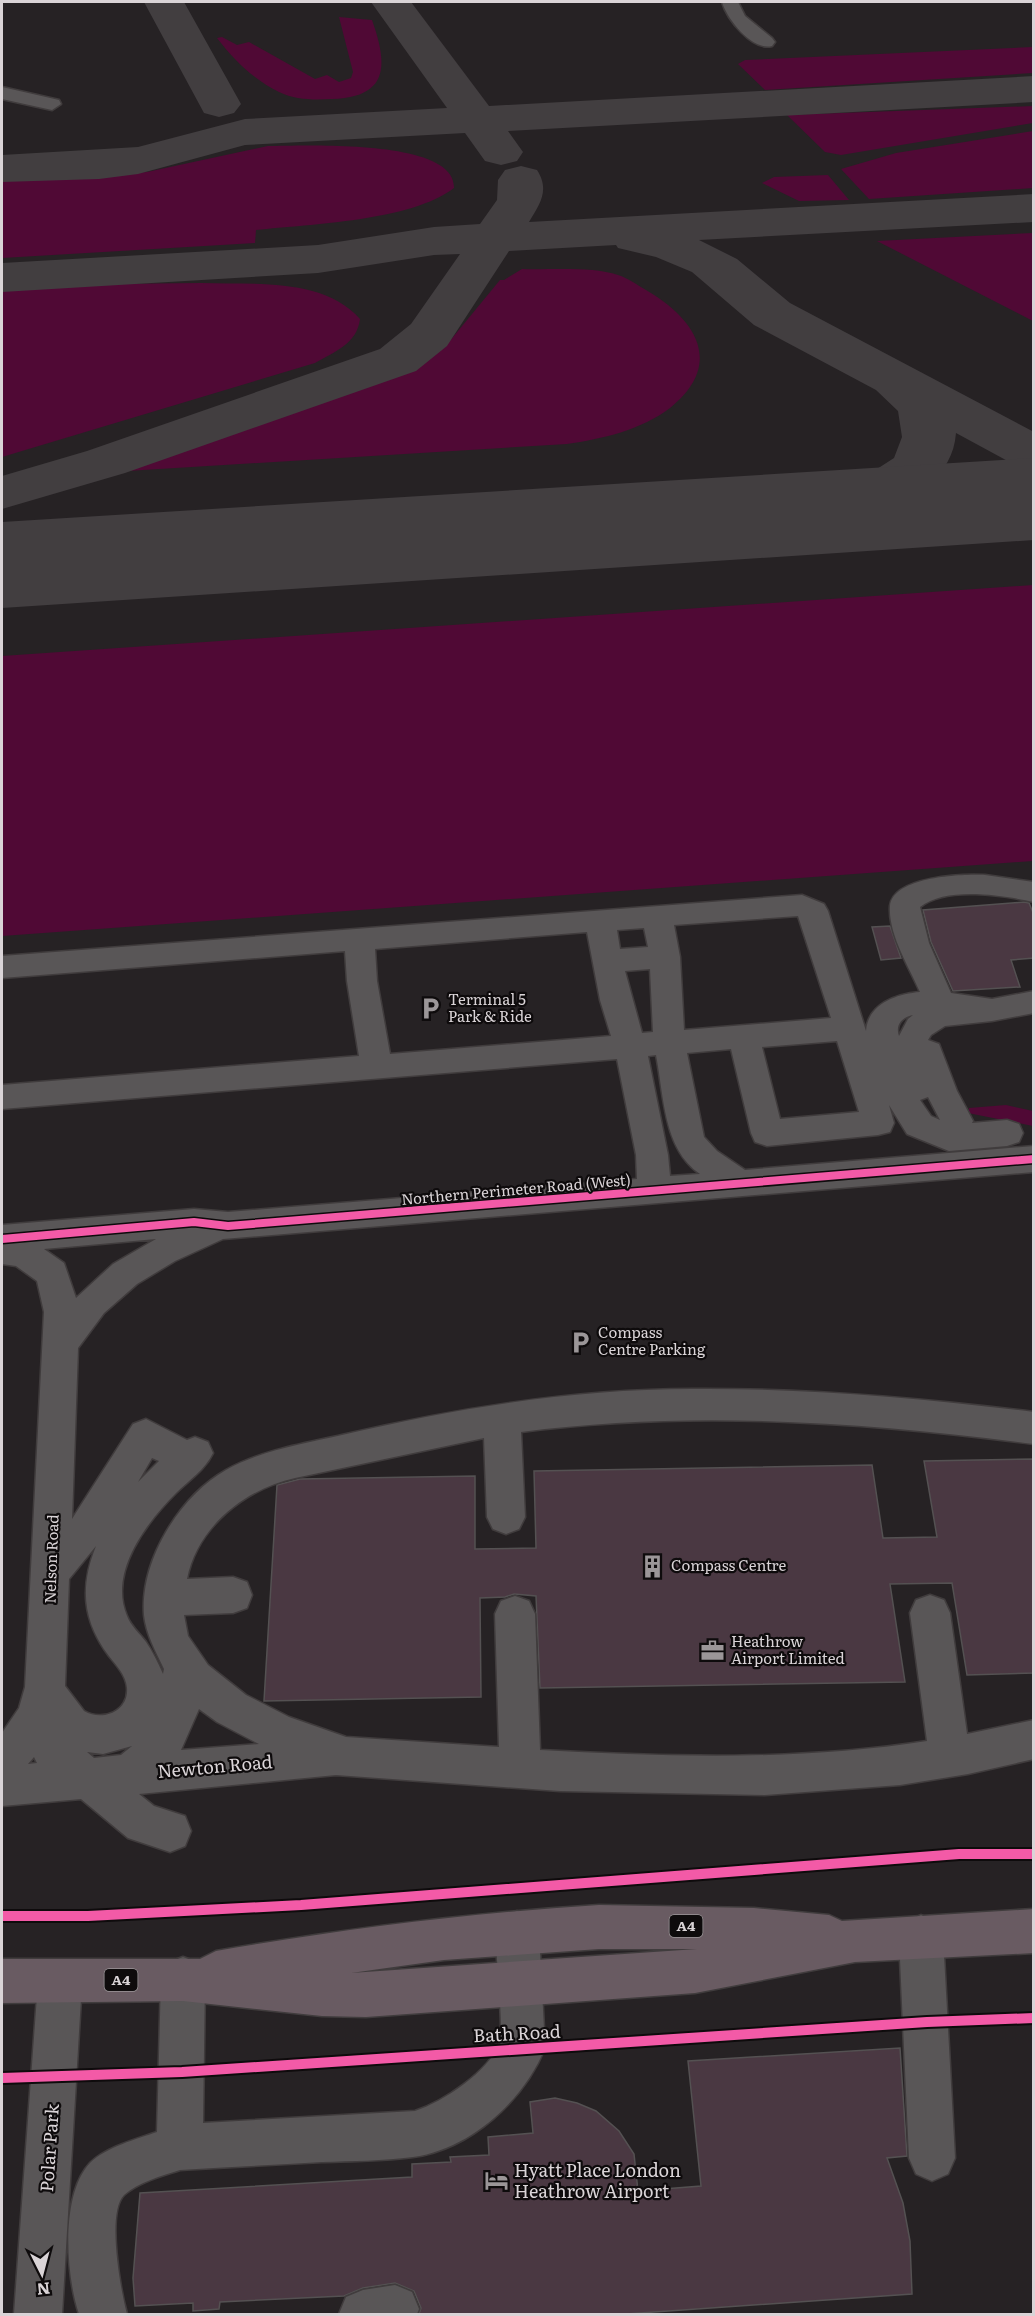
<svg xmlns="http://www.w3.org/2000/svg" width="1035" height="2316" viewBox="0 0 1035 2316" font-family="Literata,serif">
<rect width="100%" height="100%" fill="#262224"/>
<path fill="#500935" d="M339,17l33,3c16,45 17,77 -40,79 -19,1 -36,1 -53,-7 -26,-13 -45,-32 -62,-54l5,-1 15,8 12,-3 66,37 12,-4 12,7 12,-4 2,-6z
M1033,47v26l-268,17 -27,-26 7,-4z
M1034,106l-1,17 -192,32 -16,-3 -38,-37z
M1033,131v57l-164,11 -28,-30 55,-16z
M268,146c35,0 188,-8 186,42 -43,33 -143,36 -198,42l-1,13 -253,15v-77l145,-9z
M828,175l21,25 -50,1 -37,-18 12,-6z
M1033,233v88l-156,-80z
M522,269c28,1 70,-3 96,6 10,3 19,10 28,15 50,29 79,74 24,118 -29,22 -68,31 -103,36l-440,27 277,-97 40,-26 56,-68h4z
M201,283c51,2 122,-6 159,36 -3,25 -26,33 -45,44l-313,94v-167l110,-6z
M1033,585v276l-1031,75v-280z
M1006,1105l27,6v15l-65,-13 1,-5z"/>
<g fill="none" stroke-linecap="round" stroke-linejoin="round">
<path fill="#423e40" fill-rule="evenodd" d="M144,2h40l57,102 -7,9 -15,4 -15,-4z
M371,2h40l78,104 545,-30v26l-526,29 15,21 -6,9 -16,4 -16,-4 -20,-28 -220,12 -107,29 -39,5 -97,3v-27l136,-8 107,-28 202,-11z
M521,166l16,4c13,20 3,34 -8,52l505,-28v28l-335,18 38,19 53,44 244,129v38l-19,-5 -59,-32c-4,54 -60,72 -103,85 -25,7 -37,13 -63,7l-8,-12 8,-12 73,-23 31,-20 8,-21 -4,-26 -22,-21 -122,-65 -62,-53 -36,-15 -38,-9 -2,-3 -107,6 -62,95 -31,25 -291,102 -123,36v-33l85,-25 293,-102 31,-25 49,-70 -26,1 -116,18 -316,19v-29l316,-18 116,-18 46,-3 17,-24 1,-20 7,-10z"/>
<path fill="#423e40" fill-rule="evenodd" d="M1034,458v82l-1032,68v-86z"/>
</g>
<path fill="#4a3842" stroke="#545152" stroke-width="1.5" d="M1024,902l5,1 5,12v43l-23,2 9,27 -67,4 -22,-49 -8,-32z
M890,926l11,32 -20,2 -9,-33z
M1034,1459v214l-67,2 -15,-92 -62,1 15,98 -365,6 -4,-92 -22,-2 -9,3 -25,1 1,99 -217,4 13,-216 23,-6 175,-3v73l61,-1 -2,-77 338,-6 11,73 54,-1 -13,-76z
M900,2048l7,108 -20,2 16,45 7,38 2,53 -286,20h-207l2,-6 -7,-17 -19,-8 -32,5 -19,8 -124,6 -1,7 -26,2v-8l-58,3 -2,-28 7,-85 272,-16v-13l39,-2 -1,-5 39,-2 -1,-18 45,-4 -3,-31 25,-4 22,5 19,8 23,20 15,23 4,37 63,-5 -13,-125z"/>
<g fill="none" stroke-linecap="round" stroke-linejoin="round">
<defs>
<path id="minor" d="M722,2h16l7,14 27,22 3,4 -3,4c-20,5 -45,-27 -50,-44z
M2,87l57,13 2,4 -9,6 -50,-11z
M985,875l49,7v20c-31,-7 -88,-16 -114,5l9,36 22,50 41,6 42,-8v22l-42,8 -47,5 -14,9 -3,5 11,4 18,47 16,30 -1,2 35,-3 12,4 4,9 -4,9 -12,4 -58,5 -42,-17 -18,-29 5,18 -4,9 -12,3 -111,11 -12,-4 -4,-9 -20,-84 -44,4 17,84 13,14 28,19 289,-24v26l-811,67 -48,22 -38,23 -33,29 -26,35 -6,171 61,-95 13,-5 41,21 8,-3 13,5 5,11c-8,17 -24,27 -37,40 -29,29 -68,79 -49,123 3,9 13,18 19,26 7,10 12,21 17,32l1,-5c-8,-17 -18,-35 -20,-54 -4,-55 36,-119 82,-145 36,-20 77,-26 116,-35 115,-27 232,-46 350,-46 114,-1 228,9 342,23v32c-171,-22 -342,-34 -513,-12l4,85 -6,12 -13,5 -13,-5 -6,-12 -3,-79 -189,40c-50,11 -98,49 -108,101l46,-2 14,5 5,13 -5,13 -14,5 -49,2 4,21 20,29 38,30 43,22 57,20 153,10 -4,-133 6,-13 14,-5 14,5 6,13 5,136c129,7 260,11 387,-9l-17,-128 6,-13 14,-5 14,5 6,13 17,121 67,-14v39l-66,15 -68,11 -135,10 -205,-4 -224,-16 -197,19 15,12 31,10 6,15 -6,15 -15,6 -42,-14 -47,-39 -79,7v-73l17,-25 6,-21 19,-375 -7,-31 -21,-15 -14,-2v-39l192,-16 34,3 409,-33 -1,-24 -19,-96 -615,50v-24l357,-29 -12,-75 -2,-30 -343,27v-22l800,-61 22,9 4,7 38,120c2,-27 30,-37 54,-39 -11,-25 -32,-58 -30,-86 3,-30 74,-32 95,-31zM798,916l33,102 -147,12 -4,-73 -6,-32zM644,928l4,19 -28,2 -3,-19zM587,932l13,68 11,36 -221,18 -13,-73 -2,-32zM650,969l3,63 -11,1 -17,-62zM913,1015l-5,4 -9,17c-4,-11 3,-19 14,-21zM837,1041l22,71 -79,7 -18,-72zM656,1055c8,40 7,94 44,119l-30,2 -2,-21 -20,-99zM928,1097l12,23 -9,-4 -11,-16zM156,1239l-43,25 -37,34 -12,-35 -20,-14zM152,1458l7,3 -21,21zM96,1546c-16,40 -14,74 13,110 7,9 17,19 18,32 2,23 -24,34 -43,23l-19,-25 4,-107zM199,1709l18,13 42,22 -78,6zM132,1746l-11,9 -27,3 -7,-6 16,2zM34,1757l3,6 -9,1z
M517,1911l15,7 7,15 6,115c-21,52 -74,101 -132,109 -30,4 -61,4 -91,5 -48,3 -95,5 -142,8 -18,6 -42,12 -56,25 -18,18 -3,97 3,119h-48c-13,-38 -19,-119 11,-151 16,-16 47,-24 67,-31l4,-153 6,-16 16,-6 16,6 6,16 -2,144 212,-12c28,-9 73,-39 85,-68 4,-11 -4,-92 -5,-110l7,-15z
M921,1915l15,7 7,15 12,221 -7,16 -16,7 -16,-7 -7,-16 -10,-221 7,-15z
M60,1960l16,6 6,16 -20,332h-48l24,-332 6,-16z
M395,2285l17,7 7,17 -2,5h-78l7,-17 17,-7z"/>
<path id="highway" d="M599,1905l155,3 75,7 13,6 192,-12v44l-179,9 -160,31 -329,24 -44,-1 -139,-15 -181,2v-44h198l16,-8c127,-22 254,-38 383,-46zM599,1949h98l-346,24 93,-13z"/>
</defs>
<use href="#minor" stroke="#403c3d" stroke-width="3"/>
<use href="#highway" stroke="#403c3d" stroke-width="3"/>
<use href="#minor" fill="#595657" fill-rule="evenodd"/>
<use href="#highway" fill="#695b62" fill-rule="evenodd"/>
<defs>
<path id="cycleway-far1" d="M2,1239l192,-17 34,4 806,-67"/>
<path id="cycleway" d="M2,1916h86l213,-11 658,-51h75
M2,2078l180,-6 745,-50 107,-4"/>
</defs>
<use href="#cycleway-far1" stroke="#0e0b0c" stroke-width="11"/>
<use href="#cycleway" stroke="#0e0b0c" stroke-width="14"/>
<use href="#cycleway-far1" stroke="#f35aa7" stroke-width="8"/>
<use href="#cycleway" stroke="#f35aa7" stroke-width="10"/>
</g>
<defs>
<symbol id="parking-bare" viewBox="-9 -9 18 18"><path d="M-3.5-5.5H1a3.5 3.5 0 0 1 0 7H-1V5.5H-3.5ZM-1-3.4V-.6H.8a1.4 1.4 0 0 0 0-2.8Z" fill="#9b9698" stroke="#0e0b0c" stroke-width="2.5" paint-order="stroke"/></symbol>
<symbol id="building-bare" viewBox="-9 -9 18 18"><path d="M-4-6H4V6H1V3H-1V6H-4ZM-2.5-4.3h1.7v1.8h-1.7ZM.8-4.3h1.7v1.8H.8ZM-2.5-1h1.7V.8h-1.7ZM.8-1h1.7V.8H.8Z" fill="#9b9698" stroke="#0e0b0c" stroke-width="2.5" paint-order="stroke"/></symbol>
<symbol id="office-bare" viewBox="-9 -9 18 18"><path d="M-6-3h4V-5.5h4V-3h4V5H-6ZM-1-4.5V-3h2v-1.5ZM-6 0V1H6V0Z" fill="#9b9698" stroke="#0e0b0c" stroke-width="2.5" paint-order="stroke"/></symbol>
<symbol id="hotel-bare" viewBox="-9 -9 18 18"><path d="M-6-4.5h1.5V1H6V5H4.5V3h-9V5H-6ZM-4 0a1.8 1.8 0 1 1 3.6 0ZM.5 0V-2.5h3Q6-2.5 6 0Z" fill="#9b9698" stroke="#0e0b0c" stroke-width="2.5" paint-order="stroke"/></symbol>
</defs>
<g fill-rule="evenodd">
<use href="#parking-bare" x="414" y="992" width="33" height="33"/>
<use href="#parking-bare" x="564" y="1326" width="33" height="33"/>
<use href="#building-bare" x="636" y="1550" width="33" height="33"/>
<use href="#office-bare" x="696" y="1634" width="33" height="33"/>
<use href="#hotel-bare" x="480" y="2164" width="33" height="33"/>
</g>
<g text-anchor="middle" stroke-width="4.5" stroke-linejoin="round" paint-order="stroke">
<g fill="#0e0b0c" stroke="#9d989a" stroke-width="1.5">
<rect x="669.5" y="1915" width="33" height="22" rx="4.5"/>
<rect x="104.5" y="1969" width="33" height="22" rx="4.5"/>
</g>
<g font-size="14" font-weight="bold" fill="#dad4d7">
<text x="686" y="1931">A4</text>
<text x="121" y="1985">A4</text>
</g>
<g font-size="15" fill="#dad4d7" stroke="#0e0b0c" text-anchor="start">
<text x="448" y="1005">Terminal 5<tspan x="448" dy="17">Park &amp; Ride</tspan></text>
<text x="598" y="1338">Compass<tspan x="598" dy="17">Centre Parking</tspan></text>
<text x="671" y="1571">Compass Centre</text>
<text x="731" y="1647">Heathrow<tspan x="731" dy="17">Airport Limited</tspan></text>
</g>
<g font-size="15" fill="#dad4d7" stroke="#0e0b0c">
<text transform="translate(516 1190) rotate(-5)" y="5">Northern Perimeter Road (West)</text>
<text transform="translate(52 1559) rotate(-88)" y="5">Nelson Road</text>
</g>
<g font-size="18" fill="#dad4d7" stroke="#0e0b0c">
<text transform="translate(215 1767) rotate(-5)" y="6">Newton Road</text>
<text transform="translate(517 2034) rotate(-3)" y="6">Bath Road</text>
<text transform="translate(50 2148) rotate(-86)" y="6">Polar Park</text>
</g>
<g font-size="18" fill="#dad4d7" stroke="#0e0b0c" text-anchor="start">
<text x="514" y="2177">Hyatt Place London<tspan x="514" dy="21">Heathrow Airport</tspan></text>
</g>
</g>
<rect width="1035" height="2316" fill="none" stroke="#dad4d7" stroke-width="6"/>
<g transform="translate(42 2274) rotate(174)" stroke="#0e0b0c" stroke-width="4.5" paint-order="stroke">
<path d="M0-4.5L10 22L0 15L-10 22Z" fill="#dad4d7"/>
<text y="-9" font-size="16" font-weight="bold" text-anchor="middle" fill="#dad4d7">N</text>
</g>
</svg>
